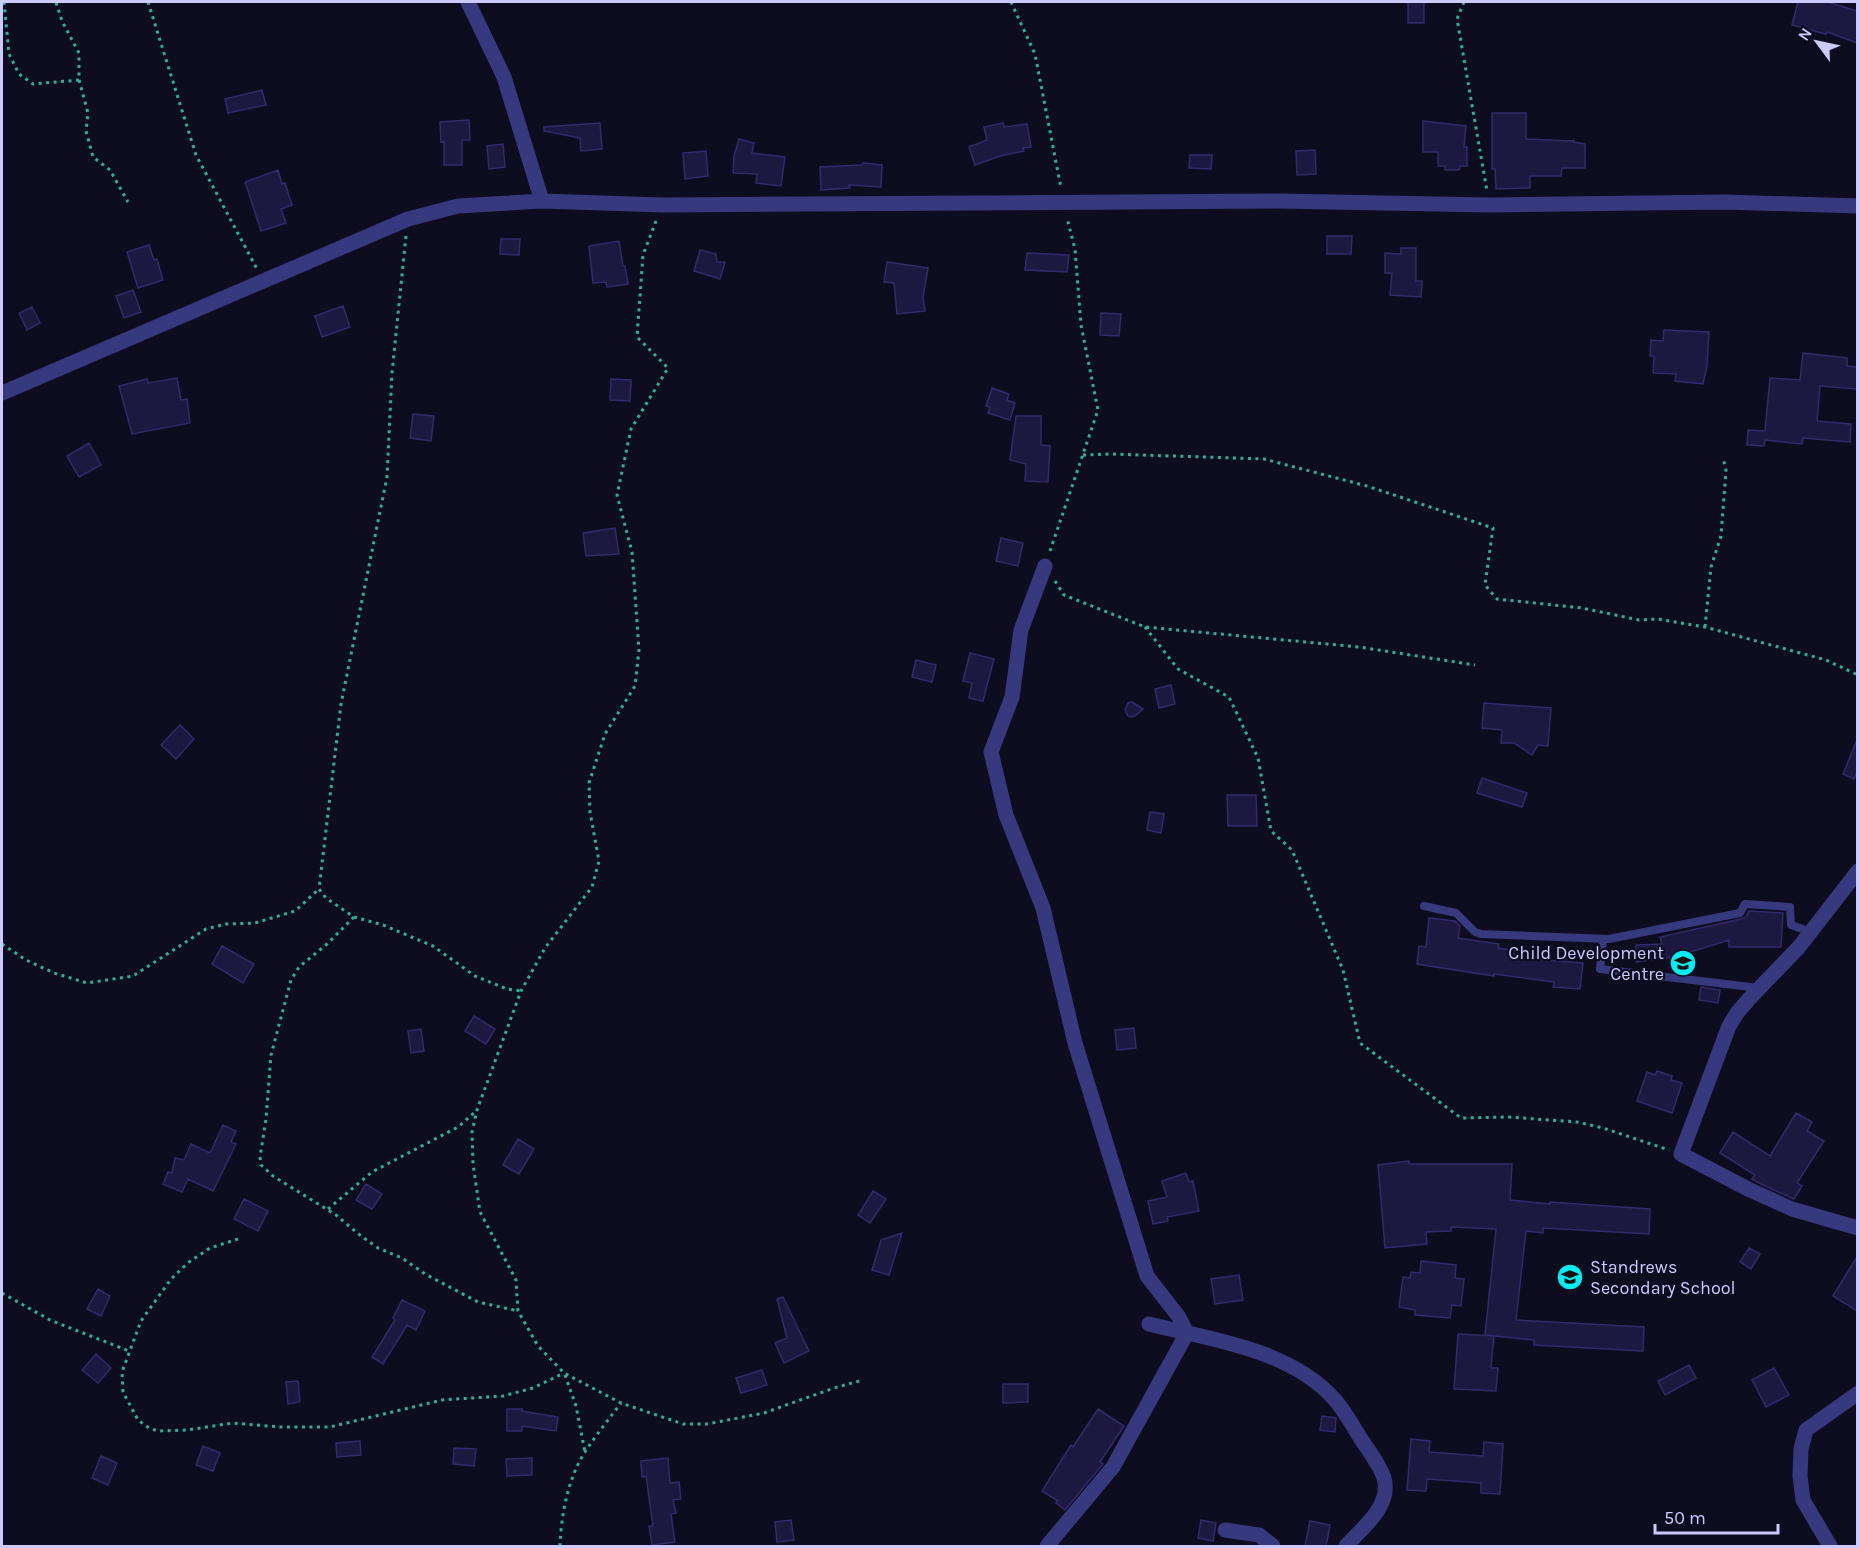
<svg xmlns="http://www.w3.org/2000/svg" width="1859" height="1548" viewBox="0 0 1859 1548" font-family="Karla,sans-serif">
<rect width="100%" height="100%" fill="#0e0c1f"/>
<path fill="#1d1840" stroke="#322a6c" stroke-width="1.5" d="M1408,2h16v21h-16z
M1798,2h30l29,9v32l-30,-11 -1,2 -34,-9z
M262,90l4,15 -38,8 -3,-14z
M1492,113h34v26l48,2v1l11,2v24h-23l-1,8h-31v12l-34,1 -1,-20h-3z
M469,120l1,20h-8v25h-18v-24l-3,1 -1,-20z
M1423,121l43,5 -2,21h3v19h-7l-1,4h-14v-4h-7v-14h-15z
M600,123l2,26 -21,2 -1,-13 -36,-7v-4z
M1003,123l1,4 23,-3 4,23 -8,1 1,3 -24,5 -25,9 -6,-18 18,-7 -3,-13z
M739,139l15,4 -2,10 33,4 -4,29 -25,-3 1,-9 -24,-1 1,-17z
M503,144l2,23 -16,2 -2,-23z
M1315,150l1,24 -19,1 -1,-24z
M706,151l2,25 -23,3 -2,-26z
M1190,155h22l-1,14 -22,-1z
M863,163l19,2 -1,22 -32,-2 1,3 -29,2 -1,-23 42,-2z
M278,170l4,14 3,-1 7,22 -11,4 5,14 -25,8 -16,-49z
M1327,236h25l-1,18h-24z
M501,239h19l-1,16 -19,-1z
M619,241l4,25h2l3,18 -21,3 -1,-5 -13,1 -4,-37z
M149,245l5,15 3,-1 6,21 -25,8 -11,-36z
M1401,248h15v33h6l-1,16 -31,-2 2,-22h-7v-20l16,1z
M700,250l16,4 1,8h8l-5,17 -26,-8z
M1027,253l42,2 -2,17 -42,-2z
M887,262l41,6 -5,29 2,14 -28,3 -3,-31 -10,-1z
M133,290l8,22 -17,6 -8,-22z
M343,306l7,21 -28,10 -7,-21z
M32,307l8,16 -13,7 -8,-17z
M1101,313l20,1 -2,22 -19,-1z
M1664,330l45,2 -2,34 -4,18 -28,-3 1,-7 -23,-1 1,-17h-4l1,-16 12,1z
M1803,353l44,5v8l10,1v22l-37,-3 -3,35 34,3 -1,18 -47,-4 -1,6 -37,-4 -1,6 -17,-1 1,-15 17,1 5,-53 30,2z
M177,378l4,22 6,-1 3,24 -58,11 -13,-48 28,-7 1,4z
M611,379l20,1 -1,21 -20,-1z
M992,388l17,6 -2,6 8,3 -5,17 -22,-7 2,-6 -4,-1z
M413,414l21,2 -3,25 -21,-3z
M1016,416h25v29l9,1 -2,36 -23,-1 1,-17 -16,-4z
M89,443l12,22 -22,12 -12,-21z
M615,528l4,26 -33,2 -3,-23z
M1001,538l22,5 -5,23 -22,-5z
M970,653l24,6 -11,42 -14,-3 3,-15 -9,-2z
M916,660l20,5 -4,17 -20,-5z
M1171,685l4,19 -16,4 -4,-19z
M1132,702l11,7 -8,7 -4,1 -3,-1 -3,-6 3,-7z
M1484,703l67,5 -3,38 -10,-1 -6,10 -18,-12h-13l1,-13 -20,-2z
M180,725l14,14 -18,20 -15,-14z
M1857,740v32l-3,7 -11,-5z
M1482,778l45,15 -5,14 -45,-14z
M1227,795h29l1,31h-29z
M1150,812l14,2 -3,19 -14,-3z
M1749,911l34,2 -2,34h-52v-7l-55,17 -38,5v-17l26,-1 -2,-7 81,-18 5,-2z
M1429,918l26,3 5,5 -2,12 41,6 -1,4 36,5v6l49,4 -3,26 -27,-2 1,-5 -60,-8v2l-77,-12 2,-18 7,1z
M222,946l32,18 -11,19 -31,-19z
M1701,987l19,3 -2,13 -19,-3z
M474,1016l21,13 -9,15 -21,-13z
M1134,1028l2,20 -19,2 -2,-20z
M421,1029l3,22 -13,2 -3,-22z
M1657,1071l15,5 -1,4 11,3 -10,30 -35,-12 10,-29 8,3z
M1796,1113l16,9 -5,9 17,10 -27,42 5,3 -8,13 -33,-15 -9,-5 3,-4 -35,-22 13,-21 37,24z
M223,1125l13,6 -5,11 5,2 -23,47 -25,-12 -6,13 -19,-8 5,-12 4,1 3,-15 9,2 7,-16 19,9z
M518,1139l16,10 -15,25 -16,-9z
M1409,1161v3h103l-2,36 40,4v-2l100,7 -1,25 -106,-6v5l-17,-2 -10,89 128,7 -1,24 -109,-6v-5l-49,-5 11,-106 -45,-2v4l-25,1 1,12 -42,4 -7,-83z
M1186,1173l3,9 4,-1 6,30 -32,6 1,4 -15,3 -5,-23 19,-4 -5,-16z
M366,1184l16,10 -10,15 -16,-9z
M873,1191l13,8 -16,24 -12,-8z
M244,1199l24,12 -10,20 -24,-12z
M902,1233l-13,42 -17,-5 9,-30z
M1749,1248l11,6 -9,15 -11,-7z
M1857,1257v54l-24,-15z
M1421,1261l35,4 -1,13 9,1 -3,27 -9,-1 -2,13 -35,-3v-5l-16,-3 4,-30 7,1 1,-6 9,1z
M1239,1275l4,25 -28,4 -4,-25z
M98,1289l12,7 -9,20 -14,-7z
M783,1297l26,54 -25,12 -9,-20 12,-5 -10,-39z
M402,1300l23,11 -9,19 -9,-5 -24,39 -11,-7 23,-37 -2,-2z
M1458,1334l36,2 -3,32h7l-2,23 -42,-2z
M96,1354l15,14 -13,15 -16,-13z
M1689,1365l7,13 -31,17 -7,-14z
M1774,1368l15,27 -23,12 -14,-27z
M762,1370l5,15 -26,8 -5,-15z
M298,1381l2,21 -12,2 -2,-22z
M1003,1384h25v18l-25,1z
M507,1409h15v2l36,6 -2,14 -34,-5v5h-15z
M1098,1409l26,17 -24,36 3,2 -38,46 -9,-7 2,-2 -16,-10 29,-46 2,2z
M1322,1416l14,2 -1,14 -15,-2z
M1411,1439l19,2 -1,11 54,4 1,-14 19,2 -3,50 -19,-1v-10l-54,-4 -1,12 -19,-1z
M360,1441l1,14 -24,2 -1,-14z
M203,1446l17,7 -7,18 -17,-6z
M454,1448l22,1 -2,17 -21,-2z
M101,1456l16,7 -9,22 -16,-7z
M532,1458v17l-25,1 -1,-17z
M668,1458l2,25 9,-1 2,17 -8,1 3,13 -5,1 4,28 -23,3 -3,-19h4l-7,-50 -4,1 -1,-16z
M791,1520l3,20 -17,2 -2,-20z
M1201,1520l15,3 -3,18 -15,-3z
M1310,1521l20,4 -4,21h-21z"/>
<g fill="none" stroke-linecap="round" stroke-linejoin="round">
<path stroke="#2cb09e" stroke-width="3" stroke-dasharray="3 4.5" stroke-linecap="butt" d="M4,2l5,52 10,20 14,10 46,-4v-27l-17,-32 -6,-19
M148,2l48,153 61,114
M1011,2l24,52 26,134
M1464,2l-7,17 30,172
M79,80l9,33 -2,18 7,26 17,13 18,32
M656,221l-13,34 -6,82 31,31 -37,61 -14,66 15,57 7,98 -4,36 -30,48 -16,49 1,29 9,49 -7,26 -47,61 -24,43 -44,119 -5,22 1,32 7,48 36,68 2,31 20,35 26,27 57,30 62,21h24l57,-11 70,-25 29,-8
M406,236l-14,137 -5,104 -46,227 -22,185 7,9 28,19 29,8 50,21 42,30 32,13 14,2
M1083,455l28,-1 153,5 103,27 126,42 -8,57 12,14 85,9 57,12 18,-1 48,8 121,33 32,15
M1050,551l48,-141 -17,-85 -6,-76 -8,-31
M1055,581l9,14 81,32 214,20 116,18
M1145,627l33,42 51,28 29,61 13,73 21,19 51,120 17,73 101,75 47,-1 69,5 26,6 66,22
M1705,627l6,-60 10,-31 5,-66 -3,-12
M354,917l-27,27 -28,23 -8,13 -20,75 -5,64 -6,38 1,8 12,11 63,39 25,21 17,12 24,10 23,16 53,28 40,9
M2,944l24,16 28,13 33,10 46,-7 73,-47 20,-5 29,-1 40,-12 24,-22
M328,1209l44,-37 86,-45 18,-16
M238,1239l-28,9 -21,14 -18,17 -30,42 -19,51 1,20 15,28 11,8 9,3 29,-1 46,-7 47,4h50l112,-27 61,-4 30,-8 31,-15
M2,1293l48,27 79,31
M565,1375l11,31 9,46
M560,1546c1,-30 8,-68 25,-94 11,-17 24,-33 36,-49"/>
<path stroke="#36397e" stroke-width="8" d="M1424,906l32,7 19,19 6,2 128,5 131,-26 5,-9 45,3 1,18 20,7
M1603,939l-3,30 159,19"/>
<path stroke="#36397e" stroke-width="15" d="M468,2l36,75 38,124
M2,393l406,-174 50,-13 84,-5 120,4 617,-4 210,4 236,-3 133,4
M1045,566l-24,64 -9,67 -21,55 15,63 37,93 32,135 72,233 32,41 8,16 -74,134 -66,79
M1858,871l-59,76 -50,52 -12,14 -8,13 -48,128 67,35 44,20 66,19
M1149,1324c63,16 142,25 187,77 9,11 17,25 25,38 7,11 19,26 23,39 8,28 -22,50 -38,68
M1225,1530l34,5 14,11
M1830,1546l-27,-46 -3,-24 1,-27 5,-19 52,-37"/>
</g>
<defs>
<symbol id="school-disc" viewBox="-11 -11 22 22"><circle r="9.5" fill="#00eef4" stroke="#0e0c1f"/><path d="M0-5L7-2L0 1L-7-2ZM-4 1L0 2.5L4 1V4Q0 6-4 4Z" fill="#111"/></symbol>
</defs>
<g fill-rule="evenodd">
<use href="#school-disc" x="1668" y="948" width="30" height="30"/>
<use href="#school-disc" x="1555" y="1262" width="30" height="30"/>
</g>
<g text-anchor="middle" stroke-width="4.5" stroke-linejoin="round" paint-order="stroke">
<g font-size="18" fill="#ccc9ff" stroke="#0e0c1f" text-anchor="end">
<text x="1664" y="959">Child Development<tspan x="1664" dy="21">Centre</tspan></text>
<text x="1590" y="1273" text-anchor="start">Standrews<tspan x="1590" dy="21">Secondary School</tspan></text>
</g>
</g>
<rect width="1859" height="1548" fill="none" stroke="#ccc9ff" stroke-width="6"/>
<g transform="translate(1817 42) rotate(303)" stroke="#0e0c1f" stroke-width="4.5" paint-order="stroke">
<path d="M0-4.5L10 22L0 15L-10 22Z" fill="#ccc9ff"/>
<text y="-9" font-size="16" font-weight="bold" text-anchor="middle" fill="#ccc9ff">N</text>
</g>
<path d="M1655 1524v9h123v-9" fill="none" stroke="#ccc9ff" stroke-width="3"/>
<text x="1664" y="1524" font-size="18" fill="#ccc9ff" stroke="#0e0c1f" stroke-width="4.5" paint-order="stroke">50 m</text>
</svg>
